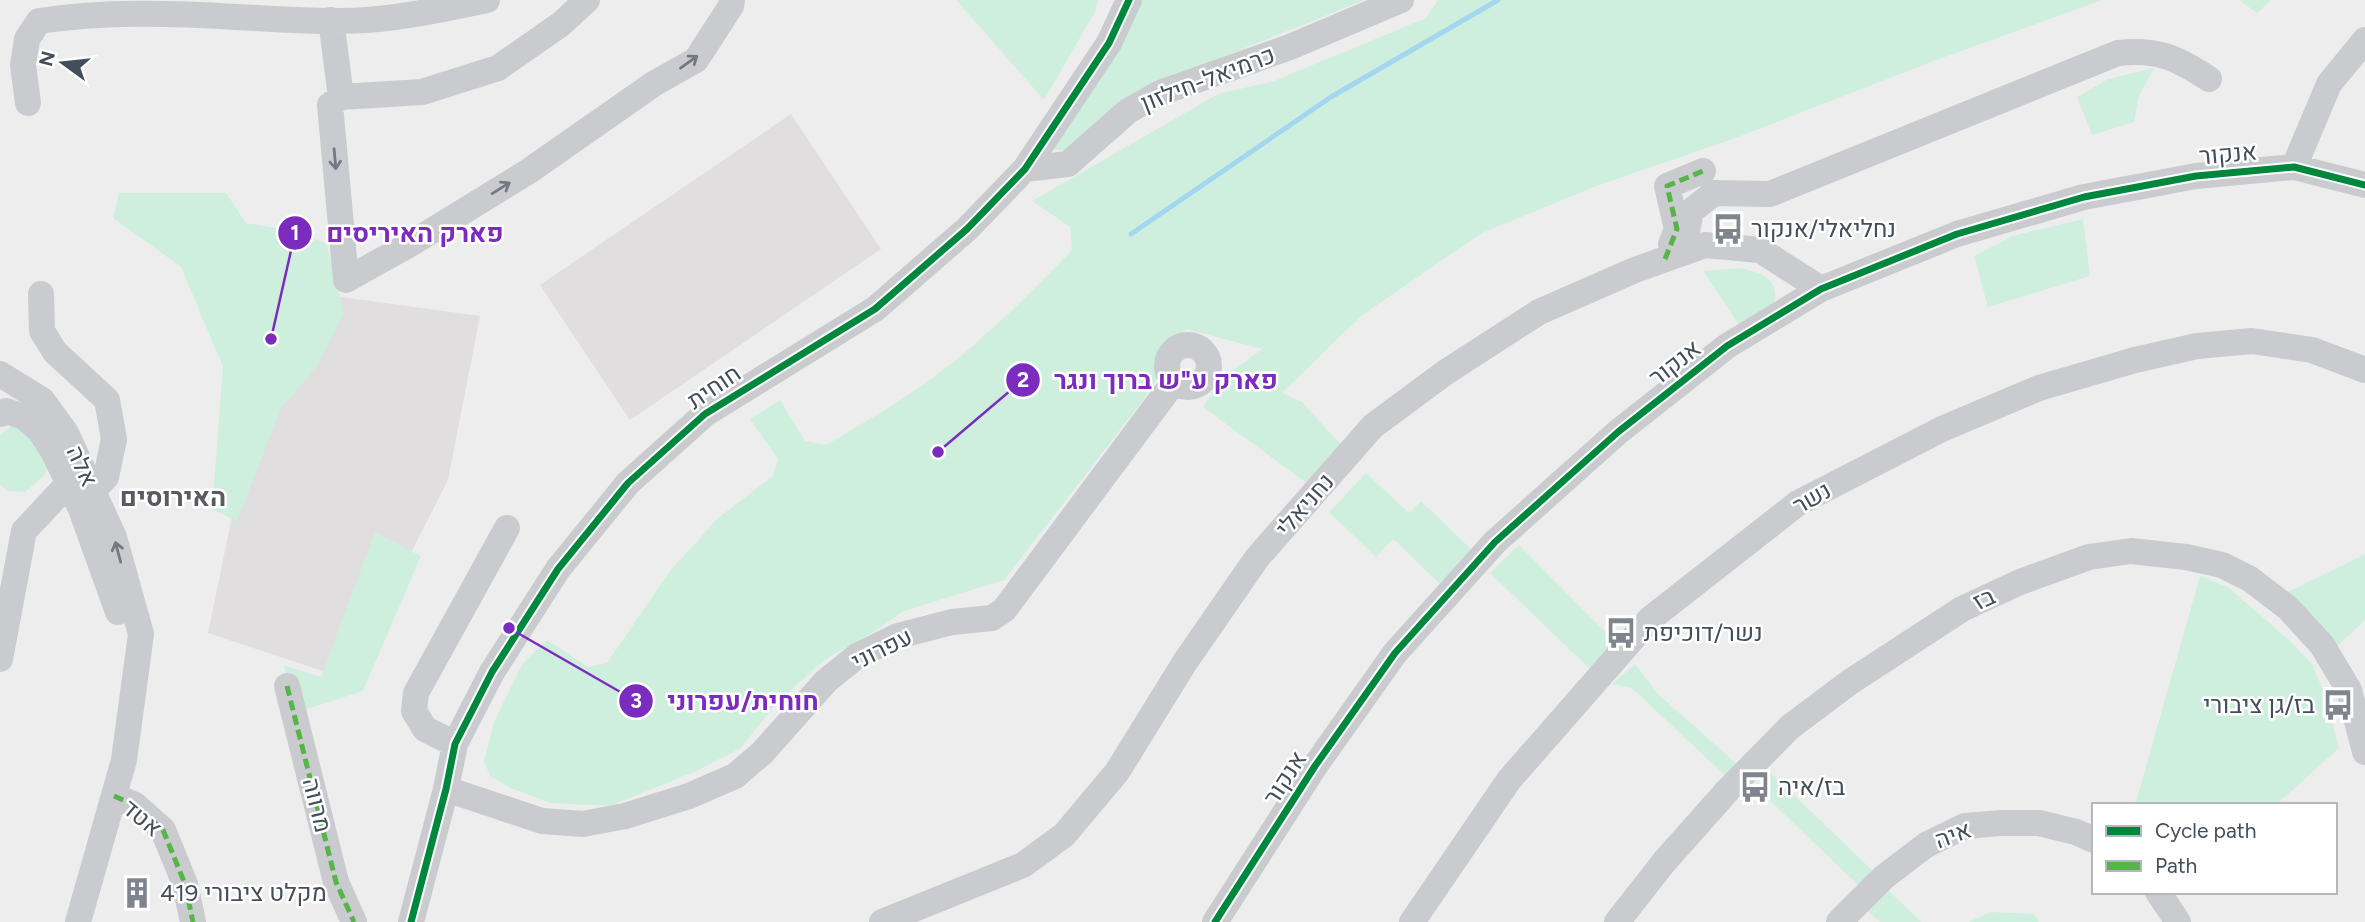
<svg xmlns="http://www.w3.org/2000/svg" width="2365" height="922" viewBox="0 0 2365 922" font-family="Figtree,Heebo,sans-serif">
<rect width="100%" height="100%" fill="#eeeded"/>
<path fill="#e0dedf" d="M791,114l90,135 -251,171 -90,-135z
M334,296l146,20 -32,164 -101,199 -139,-46 53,-257z"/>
<path fill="#cfefde" d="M956,0h142l-3,12 -51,88z
M1142,0h223l-155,62 -142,89 -17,-2 64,-92z
M1438,0h664l-171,62 -198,77 -134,46 -117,48 -121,83 -79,77 20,9 42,46 -32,39 -109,-80 24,-37 5,1 30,-22 -76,-20 -41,69 -141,182 -100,31 -32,22 -48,27 -50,46 -33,42 -47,24 -84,34 -59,-3 -41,-15 -20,-12 -6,-15 10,-39 28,-58 25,-24 41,27 19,-4 62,-91 49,-54 55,-42 5,-17 -28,-40 30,-19 25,41 21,4c44,-26 89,-52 130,-85 41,-34 79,-71 116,-110l-2,-23 -38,-26 186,-107 56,-13 152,-63z
M2239,0h32l-14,13z
M2154,68l-15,28 -5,26 -42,13 -15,-38 31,-18z
M119,193h107l20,30 55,9 26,12 17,69 -26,52 -37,43 -44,113 -25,-12 11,-142 -42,-100 -68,-49z
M2083,219l7,57 -102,31 -14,-51 38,-20z
M1740,268c16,4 35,7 35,27 0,7 -1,11 -6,15 -8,7 -19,12 -28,18l-38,-57z
M11,426l17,1 22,29 -5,19 -20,17 -17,-1 -8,-7v-49z
M1366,473l43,40 12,-12 51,49 -32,34 -47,-45 -17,18 -47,-45z
M375,532l46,24 -58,135 -62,20 -18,-46 38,12z
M1519,545l98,99 -26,26 -101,-97z
M2365,554v66l-36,34 -43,-61z
M2200,576l28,11 61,53 23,24 13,30 14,54 -63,57h-141z
M1635,664l24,31 79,70 -4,19 -102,-96 -20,-4z
M1770,772l102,98 -14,15 -102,-98z
M1885,887l36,35h-41l-16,-14z
M1991,912l43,2 5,8h-71z"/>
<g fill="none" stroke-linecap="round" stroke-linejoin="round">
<path stroke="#a2d7ef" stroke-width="5" d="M1131,234l200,-137 167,-97"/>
<path stroke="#c9cbce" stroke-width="26" d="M331,20l10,77 81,-5 76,-24 63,-44 26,-24
M341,97l-11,8 16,175 61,-34 122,-75 126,-88 41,-23 35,-54 1,-6
M28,103l-5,-38 4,-26 12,-18c66,-10 132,-8 198,-4 42,2 87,6 129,3 41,-3 82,-12 121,-20
M2294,167l35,-83 36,-44
M1025,169l43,-5 60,-53 32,-18 130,-46 111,-47
M1671,244l6,-15 -10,-43 36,-15
M1683,252l8,-41 23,-18 56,1 348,-141c39,-4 58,4 91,26
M41,294l1,37 13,21 52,48 7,39 -8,38 -13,14
M1167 366a21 21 0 1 1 42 0a21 21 0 1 1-42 0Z
M0,374l42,26 24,33 48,104 27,97 -17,126 -46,162
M0,414l6,-3 18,6 16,14 13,20 28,58 37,103
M0,659l24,-128 45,-48 14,-7
M287,686l49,196 18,40
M455,744l-30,-15 -11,-18 2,-18 91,-165
M446,789l96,32 41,3 42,-8 64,-20 46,-20 27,-23 64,-72 31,-25 41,-20 54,-14 40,-4 12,-8 170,-228
M114,796l21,9 28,25 22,54 8,38
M2158,892l20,30
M411,922l35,-133 9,-45 37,-72 66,-103 70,-86 77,-69 170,-105 92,-80 58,-60 84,-126 20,-43
M882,922l141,-57 41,-30 53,-63 68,-110 72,-104 116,-132 73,-54 93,-60 96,-42 70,-25 55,5 61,39
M1215,922l100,-156 80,-113 100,-111 123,-110 109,-86 94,-57 136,-55 127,-37 112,-21 98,-9 71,18
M1412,922l97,-142 141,-161 148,-116 144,-74 97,-41 96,-28 62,-14 55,-5 60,9 53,20
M1617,922l47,-60 64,-72 62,-63 60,-45 112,-73 58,-27 69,-25 42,-6 55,6 36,8 28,14 38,29 34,37 27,45 16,62
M1839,922l45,-45 42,-32 39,-19 36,-3h38l37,9 18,8"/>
<path stroke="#57b448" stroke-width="5" stroke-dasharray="10 5" stroke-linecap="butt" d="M1665,259l12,-30 -10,-43 36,-15
M287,686l49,196 18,40
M114,796l21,9 28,25 22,54 8,38"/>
<defs>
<path id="cycleway" d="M411,922l35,-133 9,-45 37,-72 66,-103 70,-86 77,-69 170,-105 92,-80 58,-60 84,-126 20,-43
M1215,922l100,-156 80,-113 100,-111 123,-110 109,-86 94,-57 136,-55 127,-37 112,-21 98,-9 71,18"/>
</defs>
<use href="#cycleway" stroke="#fff" stroke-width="11"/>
<use href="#cycleway" stroke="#00873e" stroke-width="7"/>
</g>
<defs><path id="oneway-shaft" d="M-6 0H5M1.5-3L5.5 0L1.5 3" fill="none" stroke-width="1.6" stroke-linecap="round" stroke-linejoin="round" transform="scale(1.75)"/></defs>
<g stroke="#737983">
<use href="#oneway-shaft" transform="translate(689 62) rotate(-36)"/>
<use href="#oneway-shaft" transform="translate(335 159) rotate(85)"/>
<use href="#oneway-shaft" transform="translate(501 188) rotate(-32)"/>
<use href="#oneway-shaft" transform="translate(118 552) rotate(-105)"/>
</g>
<defs>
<symbol id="bus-bare" viewBox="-9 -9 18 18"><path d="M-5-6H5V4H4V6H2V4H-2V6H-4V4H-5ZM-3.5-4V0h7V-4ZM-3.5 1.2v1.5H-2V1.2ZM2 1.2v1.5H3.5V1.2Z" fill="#80858d" stroke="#fff" stroke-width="2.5" paint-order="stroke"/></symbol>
<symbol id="building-bare" viewBox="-9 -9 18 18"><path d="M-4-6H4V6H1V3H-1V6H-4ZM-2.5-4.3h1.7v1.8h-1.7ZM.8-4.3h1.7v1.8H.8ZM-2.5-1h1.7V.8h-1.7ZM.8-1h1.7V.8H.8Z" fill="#80858d" stroke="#fff" stroke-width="2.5" paint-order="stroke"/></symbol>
</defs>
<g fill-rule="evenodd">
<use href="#bus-bare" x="1706" y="207" width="44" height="44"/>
<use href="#bus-bare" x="1599" y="611" width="44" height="44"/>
<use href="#bus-bare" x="2316" y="683" width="44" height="44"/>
<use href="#bus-bare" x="1733" y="765" width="44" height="44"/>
<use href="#building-bare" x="115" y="871" width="44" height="44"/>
</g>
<g text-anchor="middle" stroke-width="5" stroke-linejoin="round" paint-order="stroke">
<g font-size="24" fill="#444d5a" stroke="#fff">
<text transform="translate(1208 79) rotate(-21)" y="8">כרמיאל-חילזון</text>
<text transform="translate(2228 154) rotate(-5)" y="8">אנקור</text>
<text transform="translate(1675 363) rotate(-38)" y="8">אנקור</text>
<text transform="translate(714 387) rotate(-34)" y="8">חוחית</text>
<text transform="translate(82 466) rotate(65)" y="8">אלה</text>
<text transform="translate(1812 498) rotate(-30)" y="8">נשר</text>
<text transform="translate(1305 505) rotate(-49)" y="8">נחניאלי</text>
<text transform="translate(1984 599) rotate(-25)" y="8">בז</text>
<text transform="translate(882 649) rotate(-26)" y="8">עפרוני</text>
<text transform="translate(1285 778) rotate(-57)" y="8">אנקור</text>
<text transform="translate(317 805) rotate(76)" y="8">מרווה</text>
<text transform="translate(142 818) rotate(40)" y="8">אטד</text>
<text transform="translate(1953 835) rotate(-20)" y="8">איה</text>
</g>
<g font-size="24" fill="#444d5a" stroke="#fff" text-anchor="start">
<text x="1751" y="237">נחליאלי/אנקור</text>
<text x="1644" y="641">נשר/דוכיפת</text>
<text x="2315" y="713" text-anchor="end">בז/גן ציבורי</text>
<text x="1778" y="795">בז/איה</text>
<text x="160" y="901">מקלט ציבורי 419</text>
</g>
<g font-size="26" font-weight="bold" fill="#585b61" stroke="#fff">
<text x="173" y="506">האירוסים</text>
</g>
</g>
<path fill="none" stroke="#7b2cbf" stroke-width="2.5" d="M271 339L295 233M938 452L1023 380M509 628L636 701"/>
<g fill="#7b2cbf" stroke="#fff" stroke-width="2.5">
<circle cx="271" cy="339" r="7"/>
<circle cx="938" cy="452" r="7"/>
<circle cx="509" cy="628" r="7"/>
<circle cx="295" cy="233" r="18"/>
<circle cx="1023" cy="380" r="18"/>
<circle cx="636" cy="701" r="18"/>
</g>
<g font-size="21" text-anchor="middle" font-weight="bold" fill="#fff">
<text x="295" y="240">1</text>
<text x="1023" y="387">2</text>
<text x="636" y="708">3</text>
</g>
<g font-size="26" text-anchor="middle" font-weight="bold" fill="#7b2cbf" stroke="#fff" stroke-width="5" stroke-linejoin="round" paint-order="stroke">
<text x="415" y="242">פארק האיריסים</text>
<text x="1166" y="389">פארק ע"ש ברוך ונגר</text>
<text x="743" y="710">חוחית/עפרוני</text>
</g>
<rect x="2092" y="803" width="245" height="91" fill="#ffffff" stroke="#b4b8bd" stroke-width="2"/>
<rect x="2106" y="826" width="35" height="10" fill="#00873e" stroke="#b4b8bd" stroke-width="2"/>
<text x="2155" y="838" font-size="21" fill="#444d5a">Cycle path</text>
<rect x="2106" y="861" width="35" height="10" fill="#57b448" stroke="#b4b8bd" stroke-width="2"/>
<text x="2155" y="873" font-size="21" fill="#444d5a">Path</text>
<g transform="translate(63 63) rotate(285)" stroke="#ffffff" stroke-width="5" paint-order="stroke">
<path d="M0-5L12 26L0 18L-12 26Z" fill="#444d5a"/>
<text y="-10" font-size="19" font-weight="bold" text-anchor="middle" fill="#444d5a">N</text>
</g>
</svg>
